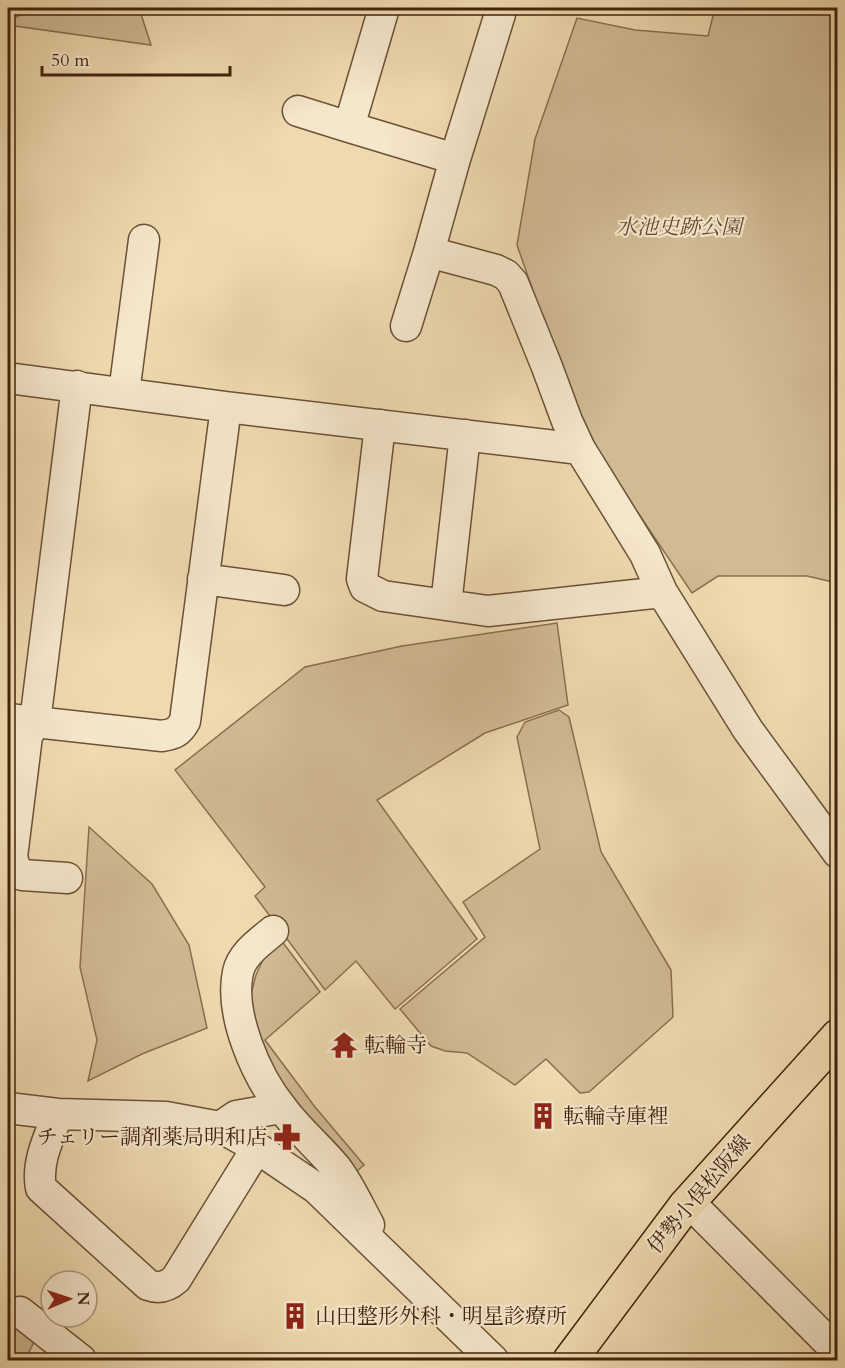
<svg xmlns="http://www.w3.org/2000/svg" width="845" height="1368" viewBox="0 0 845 1368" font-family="Cardo,'Noto Serif JP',serif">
<rect width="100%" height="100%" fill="#efdab0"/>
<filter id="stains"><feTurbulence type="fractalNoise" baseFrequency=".00333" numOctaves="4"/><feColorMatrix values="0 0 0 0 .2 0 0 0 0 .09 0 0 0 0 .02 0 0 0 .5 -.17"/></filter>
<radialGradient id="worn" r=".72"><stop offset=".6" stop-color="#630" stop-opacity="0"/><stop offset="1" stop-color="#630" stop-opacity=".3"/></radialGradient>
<path fill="#d1bb94" stroke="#896f50" stroke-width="1.5" d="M35,8h104l12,37 -143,-20v-4z
M715,8h122v575l-30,-7h-89l-26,17 -93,-138 -36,-78 -46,-132 18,-106 42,-121 58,12 73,6z
M557,623l11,82 -83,28 -108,67 100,139 -82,70 -39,-48 -31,29 -70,-94 10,-9 -90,-117 130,-103 97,-21z
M559,710l10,7 32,135 70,118 2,47 -84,75 -9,1 -34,-34 -31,26 -48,-32 -22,-2 -14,-5 -31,-37 85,-72 -22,-35 77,-53 -23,-112 8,-15z
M89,827l63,57 37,61 18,83 -65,26 -54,27 9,-41 -17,-73z
M278,936l42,56 -55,48 50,67 49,58 -14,12 -78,-92 -24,-79 8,-31 10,-22z
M8,1320l26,22 -9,18h-17z"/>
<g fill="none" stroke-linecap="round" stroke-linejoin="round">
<defs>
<path id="minor" d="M384,8l-35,119 106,32 -26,93 67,18 10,5 7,8 34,84 20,54 13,28 65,105 17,38 86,138 90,123
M298,111l51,16
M455,159l45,-145
M406,326l23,-74
M8,378l218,29 354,42
M124,393l20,-153
M380,425l-18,154 3,8 18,9 105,15 174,-19
M203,579l81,11
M446,605l19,-170
M8,719l154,17c12,-2 17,-4 23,-15l41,-314
M67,878l-45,-3 -7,-8 -3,-10 15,-121 8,-14 42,-336
M273,931c-13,11 -31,23 -35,41 -9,42 18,104 44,136 16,22 38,40 55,61 13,17 22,38 32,56
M8,1108l50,6 108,3 54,10 37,21 59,40 177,172
M58,1114c-9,23 -22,49 -17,74l107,97c11,4 19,2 28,-6l81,-131
M220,1127l16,-11 45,-8
M689,1202l149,150
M20,1312l61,48"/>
<path id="major" d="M570,1360l115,-154 153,-170"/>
</defs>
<use href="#minor" stroke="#6c5136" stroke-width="33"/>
<use href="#major" stroke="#41230d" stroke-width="36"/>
<use href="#minor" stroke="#f5e7cc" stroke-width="30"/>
<use href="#major" stroke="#efdab0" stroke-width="33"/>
</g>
<defs>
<symbol id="temple-bare" viewBox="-9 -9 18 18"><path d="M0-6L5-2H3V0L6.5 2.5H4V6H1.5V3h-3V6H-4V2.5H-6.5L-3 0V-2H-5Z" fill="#8f2418" stroke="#f5e7cc" stroke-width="2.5" paint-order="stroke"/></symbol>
<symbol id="building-bare" viewBox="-9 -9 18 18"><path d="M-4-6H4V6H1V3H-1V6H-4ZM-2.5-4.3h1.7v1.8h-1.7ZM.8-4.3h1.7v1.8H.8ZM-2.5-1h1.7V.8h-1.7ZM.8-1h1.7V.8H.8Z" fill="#8f2418" stroke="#f5e7cc" stroke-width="2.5" paint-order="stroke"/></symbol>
<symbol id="pharmacy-bare" viewBox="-9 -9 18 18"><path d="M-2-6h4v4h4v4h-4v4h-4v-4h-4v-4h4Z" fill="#8f2418" stroke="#f5e7cc" stroke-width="2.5" paint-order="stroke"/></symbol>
</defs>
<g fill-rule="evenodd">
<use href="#temple-bare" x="325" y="1026" width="38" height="38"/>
<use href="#building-bare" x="524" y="1097" width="38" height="38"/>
<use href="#pharmacy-bare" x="268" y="1118" width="38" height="38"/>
<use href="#building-bare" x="276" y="1297" width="38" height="38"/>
</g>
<g text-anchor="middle" stroke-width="4.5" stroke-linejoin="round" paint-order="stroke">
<g font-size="21" font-style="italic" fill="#65492f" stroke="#f5e7cc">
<text x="679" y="234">水池史跡公園</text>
</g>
<g font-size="21" fill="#41230d" stroke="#f5e7cc" text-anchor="start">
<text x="364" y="1052">転輪寺</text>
<text x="563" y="1123">転輪寺庫裡</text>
<text x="267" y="1144" text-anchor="end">チェリー調剤薬局明和店</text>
<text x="315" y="1323">山田整形外科・明星診療所</text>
</g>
<g font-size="21" fill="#41230d" stroke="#f5e7cc">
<text transform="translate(699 1194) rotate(-50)" y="7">伊勢小俣松阪線</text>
</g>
</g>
<rect width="845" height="1368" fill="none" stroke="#efdab0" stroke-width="30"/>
<rect x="9" y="9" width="827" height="1350" fill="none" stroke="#41230d" stroke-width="3"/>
<rect x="15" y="15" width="815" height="1338" fill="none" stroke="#41230d" stroke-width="1.5"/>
<g transform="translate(69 1299) rotate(88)"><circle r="28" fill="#f5e7cc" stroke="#ad9980" stroke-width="1.5"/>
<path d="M0-4.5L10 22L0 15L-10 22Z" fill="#8f2418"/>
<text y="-9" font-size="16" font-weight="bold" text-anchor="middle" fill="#41230d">N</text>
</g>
<path d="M42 66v9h188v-9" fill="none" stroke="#41230d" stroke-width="3"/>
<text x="51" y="66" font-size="18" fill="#41230d" stroke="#f5e7cc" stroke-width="4.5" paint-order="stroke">50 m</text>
<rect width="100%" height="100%" filter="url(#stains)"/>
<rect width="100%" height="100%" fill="url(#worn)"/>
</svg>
